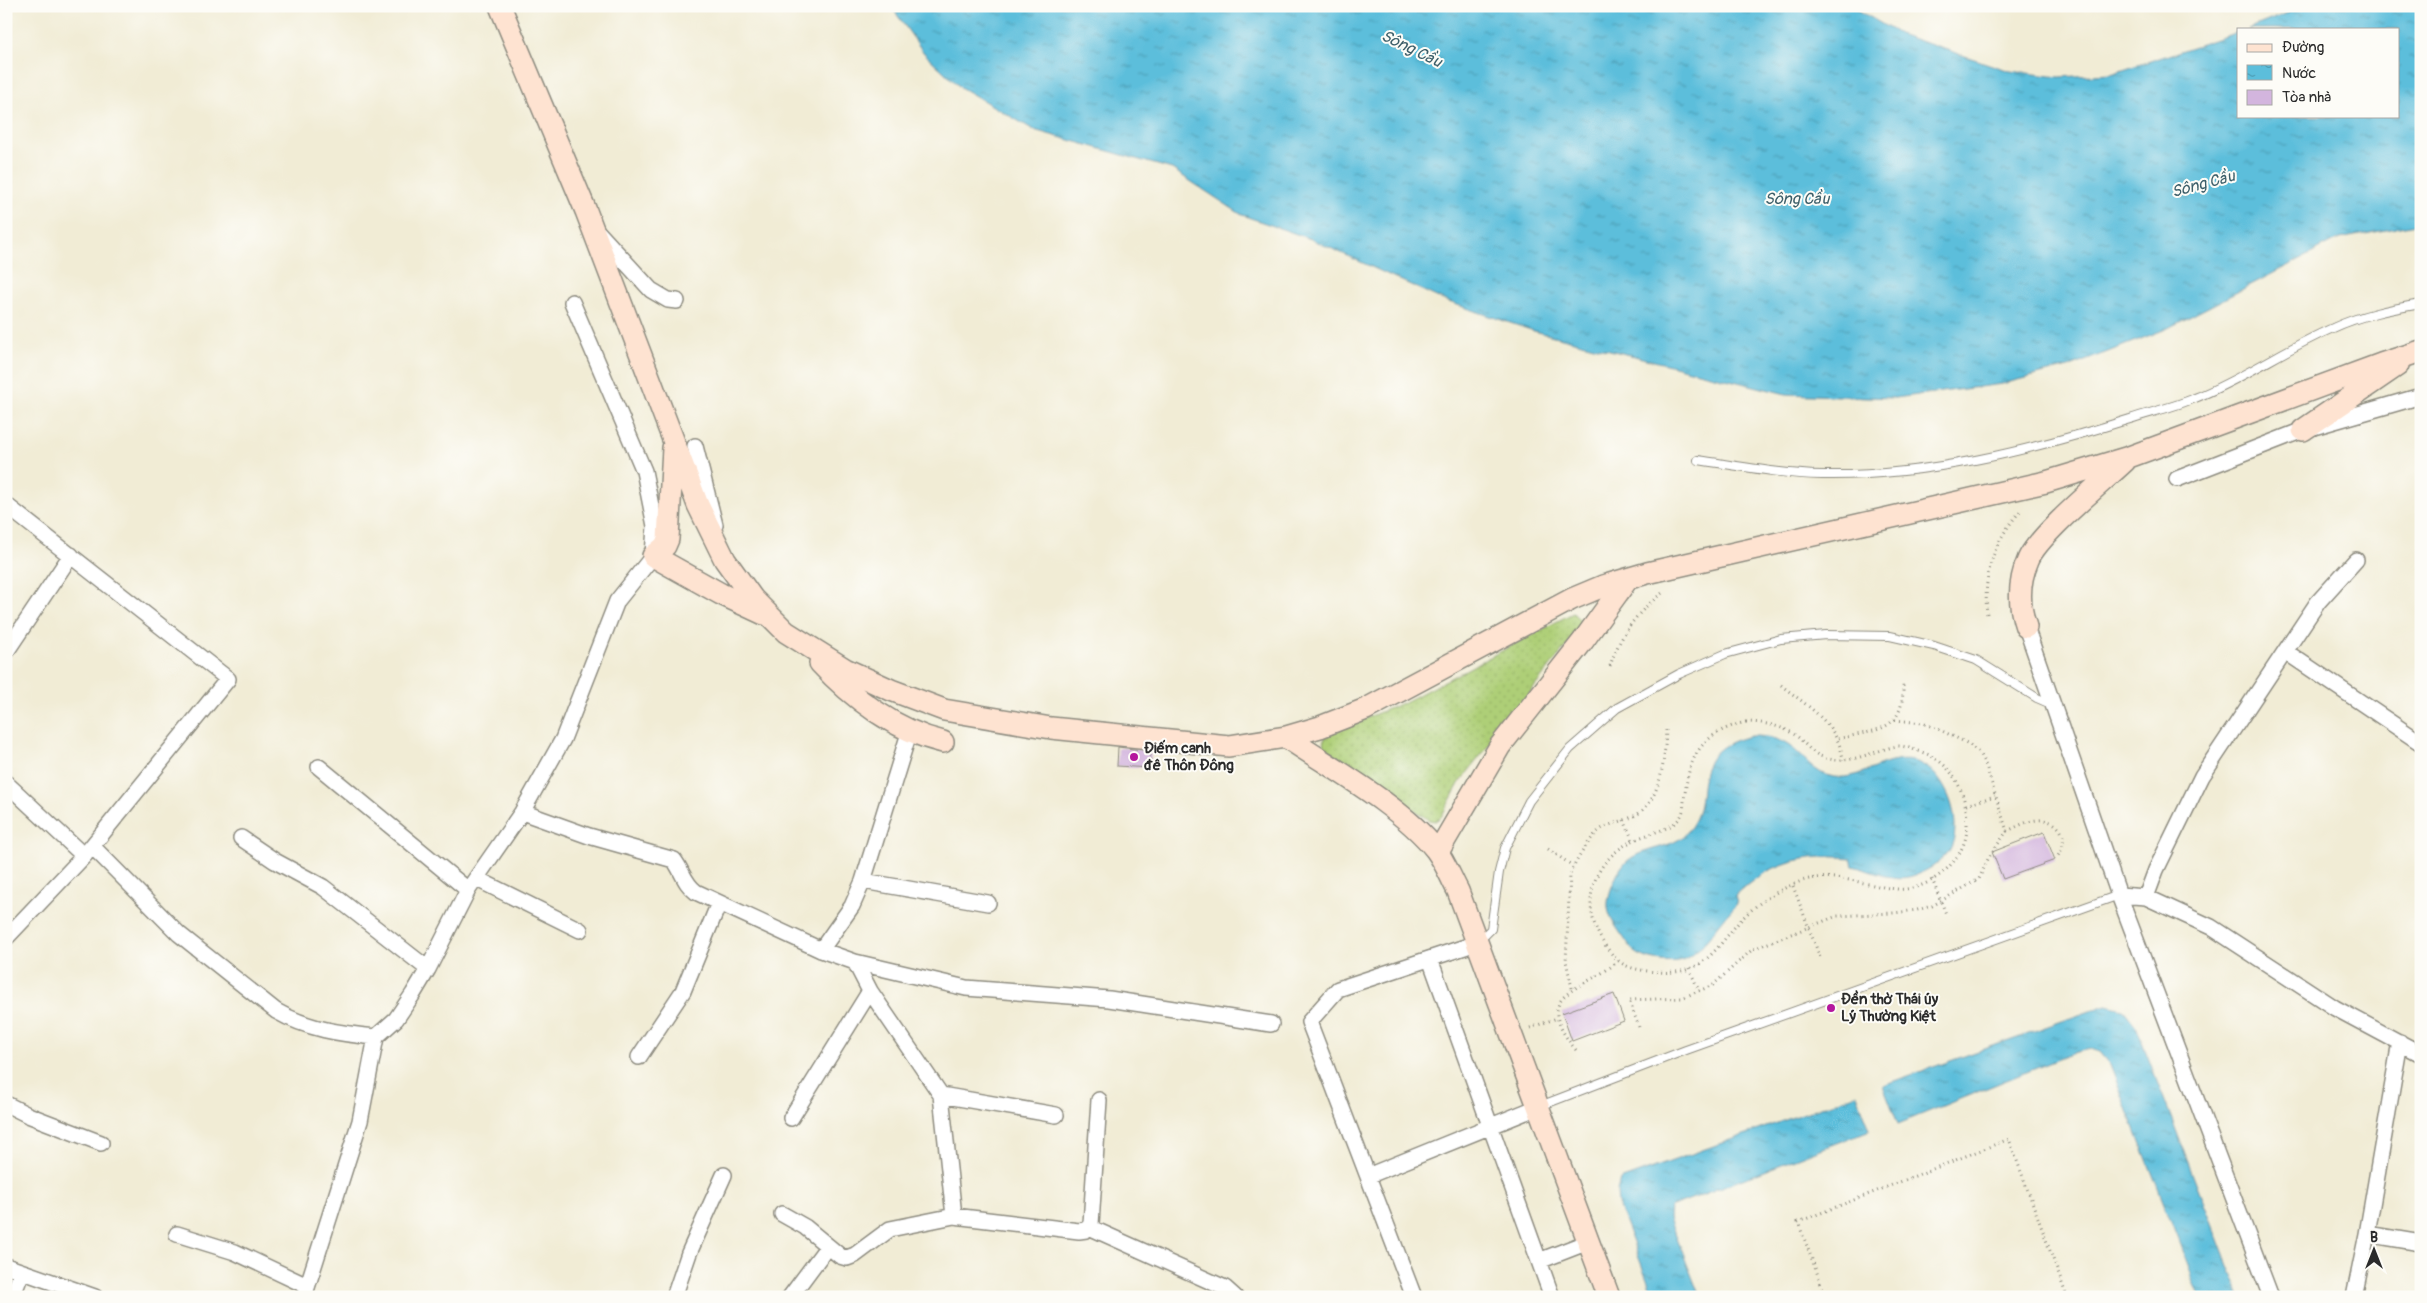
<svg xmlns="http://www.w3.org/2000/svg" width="2427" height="1303" viewBox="0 0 2427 1303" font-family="Pangolin,sans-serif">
<defs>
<pattern id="grass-dots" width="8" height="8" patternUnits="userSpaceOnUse" patternTransform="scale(1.25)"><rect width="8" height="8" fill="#aecf77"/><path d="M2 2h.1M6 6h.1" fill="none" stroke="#96b267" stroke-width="1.8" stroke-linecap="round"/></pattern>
<pattern id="water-ripples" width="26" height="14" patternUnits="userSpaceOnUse" patternTransform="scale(1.25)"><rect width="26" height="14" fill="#5cbedb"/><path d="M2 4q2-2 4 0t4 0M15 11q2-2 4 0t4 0" fill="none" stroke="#4c9bb2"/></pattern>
</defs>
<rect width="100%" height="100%" fill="#fdfcf7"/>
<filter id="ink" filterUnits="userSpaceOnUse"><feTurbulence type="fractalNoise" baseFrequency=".02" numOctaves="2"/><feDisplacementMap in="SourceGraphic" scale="10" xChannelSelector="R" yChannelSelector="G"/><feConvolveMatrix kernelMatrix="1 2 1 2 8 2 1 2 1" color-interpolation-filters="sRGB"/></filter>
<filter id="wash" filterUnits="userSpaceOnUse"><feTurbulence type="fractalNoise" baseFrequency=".0096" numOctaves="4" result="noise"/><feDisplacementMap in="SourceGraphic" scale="20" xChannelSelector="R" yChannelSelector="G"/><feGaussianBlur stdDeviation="1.12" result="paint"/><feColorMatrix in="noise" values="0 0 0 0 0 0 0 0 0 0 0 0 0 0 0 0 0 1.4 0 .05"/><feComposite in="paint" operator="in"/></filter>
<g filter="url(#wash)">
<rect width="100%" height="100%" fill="#f1ecd5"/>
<path fill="url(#grass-dots)" stroke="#6c7d51" d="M1573,613l7,7 -1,10 -119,152 -19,35 -6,4 -6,-1 -105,-72 1,-13 82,-34z"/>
<path fill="url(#water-ripples)" stroke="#447483" d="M891,6h960l48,28 111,37 49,6 52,-3 127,-42v84h160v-87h-150l57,-23h116v217l-82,16 -173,90 -94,37 -70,18 -107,14 -109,-4 -252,-63 -91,-31 -132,-61 -69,-24 -70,-46 -138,-39 -74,-43 -36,-34z
M1752,736c14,0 25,2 36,9 17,11 25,29 46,32 31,4 60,-30 91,-11 24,15 39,60 24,85 -8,12 -23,21 -37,25 -19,6 -40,-5 -59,-10l-2,-8c-46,-5 -83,5 -116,38l2,8c-16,15 -35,49 -55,56 -13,4 -37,0 -47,-8 -6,-5 -10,-13 -14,-18 -6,-9 -12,-16 -13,-27 -1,-11 6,-26 11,-36 12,-22 40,-20 59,-31 8,-4 13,-13 17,-20 5,-10 6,-22 7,-33 3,-32 20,-45 50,-51z
M2107,1005l16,4 13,17 104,271h-40l-90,-233 -10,-12 -9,-3 -15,3 -178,72 -15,-39z
M1857,1094l13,36 -200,77 -1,11 31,79h-46l-36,-93 -1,-13 3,-11z"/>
<g id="blocks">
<path fill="#d3b5de" d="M1118,747l33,4 -1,17 -33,-2z
M2044,832l11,28 -52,19 -11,-27z
M1614,994l10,27 -52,20 -10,-28z"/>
</g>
</g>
<g filter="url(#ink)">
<use href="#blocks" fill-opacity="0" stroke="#8e8c80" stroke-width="1"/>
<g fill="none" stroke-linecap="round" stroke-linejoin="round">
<defs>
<path id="lane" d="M1698,460c41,6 82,14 124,15 104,2 210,-25 308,-56 21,-7 44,-12 65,-21 48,-19 91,-50 138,-70 28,-13 58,-19 88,-24
M1480,940l11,-11 8,-57 6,-24 24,-47 41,-52 47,-41 62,-34 46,-20 56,-15 45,-4 64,1 44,10 42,14 61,38 16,7
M1540,1106l146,-56 433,-155"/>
<path id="street" d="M597,231l54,59 17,10 9,1
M695,446l20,79
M2177,479l126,-49 118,-34
M6,505l222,174 -144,177 -78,82
M2026,627l93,268 152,402
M6,652l65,-97
M2286,652l135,91
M319,767l149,123
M6,783l78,73
M522,812l67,24 85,24c9,12 10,23 22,32l125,58 34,12 15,29 71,104 13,121
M241,838l34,23 48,26 105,82
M92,846l87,88 97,77c31,18 65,23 100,26
M477,879l103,51
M863,881l125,22
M2119,895l27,2 65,30 124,81 86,46
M2146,897l10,-27 46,-94 116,-174 38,-42
M821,950l31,-44 11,-25 47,-151
M1430,959l122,338
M855,962l111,26 143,11 162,25
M639,1057l44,-66 36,-88
M941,1095l115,20
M6,1104l22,11 73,28
M791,1118l79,-127
M1370,1175l168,-68
M782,1214l23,13 35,29 7,2 8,-3 35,-26 64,-13 125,15 7,-1 5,-6 8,-124
M1089,1227l136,61 10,9
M177,1234l58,18 72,34
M2367,1234l54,9
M1539,1261l49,-19
M6,1266l89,31
M12,1297l10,-25
M304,1297l56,-176 16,-84 20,-18 17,-25 15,-25 40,-79 54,-78 41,-73 54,-138 36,-45 2,-30 -11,-55 -72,-169
M674,1297l15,-44 35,-78
M790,1297l38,-51
M1414,1297l-105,-275 29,-33 139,-46
M2354,1297l13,-63 33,-192"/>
<path id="secondary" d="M500,6l86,205 112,294 27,55 28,39 33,33 59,37 46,21 53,20 107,18 178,18 57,-9 34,-10 46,-18 206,-110 31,-13 44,-13 399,-91 83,-25 252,-93 40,-13
M2303,430l95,-65
M653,556l68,38 43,20
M653,556l12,-10 3,-7 5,-91
M2026,627c-8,-23 -8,-44 2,-67 9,-24 76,-79 97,-99
M820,663c32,35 76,68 123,79
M1286,737c47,32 115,69 150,113 9,12 15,28 22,41l151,406
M1438,852l62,-106 83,-105 44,-61"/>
</defs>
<use href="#lane" stroke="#8e8c80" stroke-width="10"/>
<use href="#street" stroke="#8e8c80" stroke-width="18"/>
<use href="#secondary" stroke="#8e8c80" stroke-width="24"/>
<path stroke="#8e8c80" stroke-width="3" stroke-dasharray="1 4" stroke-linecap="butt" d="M1987,614c-4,-42 7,-73 35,-105
M1610,666c10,-31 28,-56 55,-75
M1781,685c26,21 58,39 62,75
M1895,720l27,3 14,5 33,16 10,9 7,13 21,65c10,-4 19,-10 30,-11 23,-2 35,20 19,38
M1746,722c17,0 39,4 53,16 7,7 14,16 24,19 26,10 50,-7 75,-11 7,0 14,3 20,5 34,9 50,42 49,76 0,32 -37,65 -70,62 -31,-3 -60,-17 -92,-9 -23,7 -49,23 -65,41 -27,30 -36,55 -83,51 -10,-1 -21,-2 -30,-6 -10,-4 -16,-13 -22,-21 -31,-46 -8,-94 42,-110 11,-4 24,-7 32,-16 6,-7 4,-16 6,-25 4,-40 19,-62 61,-72z
M1838,739c39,-10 67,-6 65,-57
M1966,805l29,-9
M1624,820l9,21
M1548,849l25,17
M1932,879l14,35
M1793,886l28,74
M1689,968l10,23
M1572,988l-6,-27 4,-86c4,-11 22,-42 33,-47 13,-7 30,-8 41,-19 19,-20 21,-55 22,-81
M1639,1027l-10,-27 53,-2 31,-13 40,-36 84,-33 57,-3 23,-3 15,-4 47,-27 10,-22 18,-26
M1530,1028l27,-10
M1576,1050c-49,-59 8,-58 42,-89
M1826,1297l-28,-75 211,-83 58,158"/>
<use href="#lane" stroke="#fff" stroke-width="8"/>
<use href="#street" stroke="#fff" stroke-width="15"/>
<use href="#secondary" stroke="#fee3d1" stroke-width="21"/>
</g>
</g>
<g fill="#b5179e" stroke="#fdfcf7" stroke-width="2">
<circle cx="1134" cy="757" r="5"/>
<circle cx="1831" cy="1008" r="5"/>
</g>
<g text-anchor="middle" stroke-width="4" stroke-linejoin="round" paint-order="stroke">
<g font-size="15" font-weight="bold" fill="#2b2b2b" stroke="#fdfcf7" text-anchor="start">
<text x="1144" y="753">Điếm canh<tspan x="1144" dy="17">đê Thôn Đông</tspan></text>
<text x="1841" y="1004">Đền thờ Thái úy<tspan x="1841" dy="17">Lý Thường Kiệt</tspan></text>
</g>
<g font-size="16" font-style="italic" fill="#3c5e69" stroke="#fdfcf7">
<text transform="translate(1412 48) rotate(26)" y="6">Sông Cầu</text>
<text transform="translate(2203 183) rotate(-15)" y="6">Sông Cầu</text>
<text x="1797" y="204">Sông Cầu</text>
</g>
</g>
<rect width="2427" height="1303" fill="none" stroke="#fdfcf7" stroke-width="25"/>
<rect x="2237" y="28" width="162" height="90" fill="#fdfcf7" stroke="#a9a8a5"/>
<rect x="2247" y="44" width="25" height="8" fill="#fee3d1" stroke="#a9a8a5"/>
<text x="2282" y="52" font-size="15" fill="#2b2b2b">Đường</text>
<rect x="2247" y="65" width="25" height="15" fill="url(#water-ripples)" stroke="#a9a8a5"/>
<text x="2282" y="78" font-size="15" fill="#2b2b2b">Nước</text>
<rect x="2247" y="90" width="25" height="15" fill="#d3b5de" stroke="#a9a8a5"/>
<text x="2282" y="102" font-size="15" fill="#2b2b2b">Tòa nhà</text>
<g transform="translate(2374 1250)" stroke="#fdfcf7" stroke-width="4" paint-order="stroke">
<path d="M0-4L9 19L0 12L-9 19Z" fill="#2b2b2b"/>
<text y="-8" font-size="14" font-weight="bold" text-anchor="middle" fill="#2b2b2b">B</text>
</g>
</svg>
